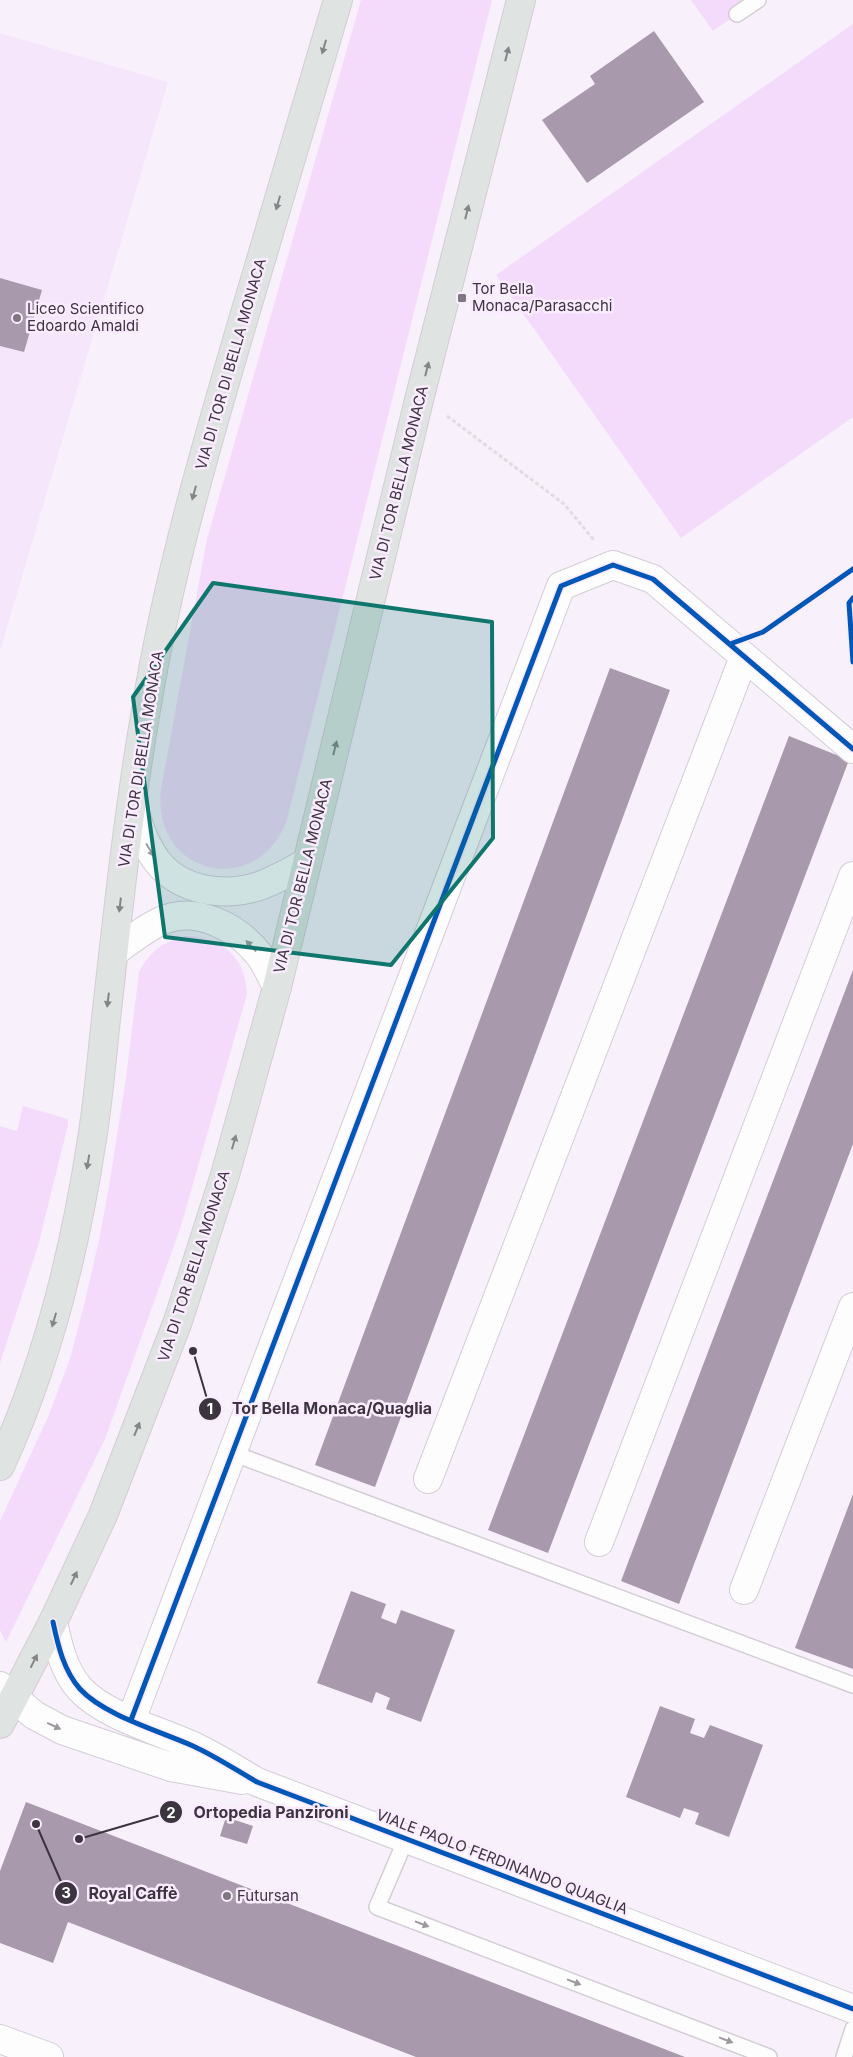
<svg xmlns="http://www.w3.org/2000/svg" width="853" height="2057" viewBox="0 0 853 2057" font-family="Inter,sans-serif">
<rect width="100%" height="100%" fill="#f8f0fa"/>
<path fill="#f6e6fc" d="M0,33l168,49 -168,569z"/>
<path fill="#f4dbfc" d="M361,0h131l-205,820c-30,81 -136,55 -126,-31l46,-250z
M691,0h67l-45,31z
M853,24v393l-172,121 -185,-263z
M186,936c37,2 59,20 61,58l-66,232 -76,213 -99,203 -6,-12v-109l48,-104 22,-58 14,-54 15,-65 10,-54 17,-108 13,-106c11,-21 24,-30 47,-36z
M23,1106l45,13v6l-30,121 -38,117v-237l17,5z"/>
<path fill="#a89aac" d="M654,31l50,71 -117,81 -45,-63 53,-36 -5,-8z
M0,278l42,12 -18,62 -24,-6z
M610,668l60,22 -295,797 -60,-22z
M789,736l60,24 -301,793 -60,-23z
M853,970v174l-174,460 -58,-23z
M853,1494v175l-58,-21z
M351,1591l35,13 -5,14 15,6 5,-14 54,20 -34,92 -35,-13 4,-11 -14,-6 -4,11 -55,-20z
M660,1706l35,13 -5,14 14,5 6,-13 53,20 -34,92 -34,-13 4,-11 -15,-5 -4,10 -54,-21z
M26,1802l659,255h-269l-348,-135 -15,41 -53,-20v-72z
M226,1817l27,9 -6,18 -27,-8z"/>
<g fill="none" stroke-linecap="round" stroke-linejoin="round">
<defs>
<path id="lane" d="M737,14l21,-14
M232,1453l621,232
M406,1839l-29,68 392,150
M844,2057l9,-28"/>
<path id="street" d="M114,952c14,-10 29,-22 45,-30 36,-18 79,5 101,34 7,10 12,21 17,31
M428,1479l316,-822
M599,1542l254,-666
M744,1590l109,-283
M53,1622c5,24 11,49 27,67 25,27 80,42 113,57 22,10 43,24 64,36l596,227
M0,1686l34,29 28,15 109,37 71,13
M131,1720l430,-1134 52,-21 40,14 200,170
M0,2039l49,18"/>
<path id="secondary" d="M132,805c7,19 12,39 25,56 24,31 69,37 105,24 15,-6 30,-14 44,-22"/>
<path id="primary" d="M0,1466c48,-104 75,-215 92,-327 7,-43 10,-86 15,-129 11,-100 22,-201 39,-300 21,-130 58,-257 95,-383 33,-109 65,-218 97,-327
M0,1724l53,-102 50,-107 75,-194 47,-146 52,-188 143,-591 101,-396"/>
</defs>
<use href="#lane" stroke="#d4cdd6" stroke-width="18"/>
<use href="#street" stroke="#d4cdd6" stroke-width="30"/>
<use href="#secondary" stroke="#d4cdd6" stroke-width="30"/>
<use href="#primary" stroke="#d2cdd3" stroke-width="30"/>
<path stroke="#e0dde1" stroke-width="3" stroke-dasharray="4 2.5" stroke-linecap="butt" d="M447,416l117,88 30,36"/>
<use href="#lane" stroke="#fefdfe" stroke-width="15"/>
<use href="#street" stroke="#fefdfe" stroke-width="28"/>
<use href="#secondary" stroke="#fefdfe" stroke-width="28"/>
<use href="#primary" stroke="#dfe4e2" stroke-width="28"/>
<defs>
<path id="cycleway" d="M853,598l-4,5 4,59
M730,644l33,-12 90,-63
M53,1622c5,24 11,49 27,67 25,27 80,42 113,57 22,10 43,24 64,36l596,227
M131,1720l430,-1134 52,-21 40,14 200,170"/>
</defs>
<use href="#cycleway" stroke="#faebff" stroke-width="8"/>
<use href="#cycleway" stroke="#0057b8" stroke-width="5"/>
</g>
<defs><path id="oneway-solid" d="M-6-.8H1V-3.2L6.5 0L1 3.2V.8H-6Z" transform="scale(1.25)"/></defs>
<g fill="#858488">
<use href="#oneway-solid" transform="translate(324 47) rotate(106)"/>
<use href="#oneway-solid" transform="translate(507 54) rotate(-76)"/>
<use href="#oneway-solid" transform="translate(278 203) rotate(106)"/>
<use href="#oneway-solid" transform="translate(467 212) rotate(-76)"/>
<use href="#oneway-solid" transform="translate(427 369) rotate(-76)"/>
<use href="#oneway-solid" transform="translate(194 493) rotate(105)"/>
<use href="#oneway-solid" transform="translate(335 748) rotate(-76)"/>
<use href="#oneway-solid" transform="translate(120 905) rotate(97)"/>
<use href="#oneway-solid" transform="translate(108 1000) rotate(97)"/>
<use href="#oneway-solid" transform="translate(234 1142) rotate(-74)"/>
<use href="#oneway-solid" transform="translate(88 1162) rotate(100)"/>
<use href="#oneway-solid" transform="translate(54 1320) rotate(106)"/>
<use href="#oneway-solid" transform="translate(137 1429) rotate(-68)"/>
<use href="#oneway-solid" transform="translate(74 1578) rotate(-65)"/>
<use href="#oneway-solid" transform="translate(34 1661) rotate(-63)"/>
</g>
<g fill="#9d999e">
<use href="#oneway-solid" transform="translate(150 850) rotate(59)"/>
<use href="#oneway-solid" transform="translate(251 946) rotate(-133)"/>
<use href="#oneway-solid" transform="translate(54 1726) rotate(25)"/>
<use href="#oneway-solid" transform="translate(422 1924) rotate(21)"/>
<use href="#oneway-solid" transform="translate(574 1982) rotate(21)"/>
<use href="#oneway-solid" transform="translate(726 2040) rotate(21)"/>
</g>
<path fill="#0f766e" fill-opacity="0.2" stroke="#0f766e" stroke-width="4" stroke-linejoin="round" d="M213,583l279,39 1,216 -102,127 -226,-28 -32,-240z"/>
<g fill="#7e7680" stroke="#faebff" stroke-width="2">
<rect x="457" y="293" width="10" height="10" rx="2.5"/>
<circle cx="17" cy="318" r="5"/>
<circle cx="227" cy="1896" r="5"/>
</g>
<g text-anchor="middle" stroke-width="5" stroke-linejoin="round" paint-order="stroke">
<g font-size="15" fill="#3c353f" stroke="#faebff" text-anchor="start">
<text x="472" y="294">Tor Bella<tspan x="472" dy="17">Monaca/Parasacchi</tspan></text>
<text x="27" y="314">Liceo Scientifico<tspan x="27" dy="17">Edoardo Amaldi</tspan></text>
<text x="237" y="1901">Futursan</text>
</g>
<g font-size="15" fill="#3c353f" stroke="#faebff">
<text transform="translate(231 364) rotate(-74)" y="5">VIA DI TOR DI BELLA MONACA</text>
<text transform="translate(399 483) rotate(-76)" y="5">VIA DI TOR BELLA MONACA</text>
<text transform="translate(141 759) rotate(-81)" y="5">VIA DI TOR DI BELLA MONACA</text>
<text transform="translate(303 876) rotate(-76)" y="5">VIA DI TOR BELLA MONACA</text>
<text transform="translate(194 1266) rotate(-72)" y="5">VIA DI TOR BELLA MONACA</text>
<text transform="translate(502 1862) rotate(21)" y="5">VIALE PAOLO FERDINANDO QUAGLIA</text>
</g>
</g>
<path fill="none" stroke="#3c353f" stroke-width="2" d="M193 1351L210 1409M79 1839L171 1812M36 1824L66 1893"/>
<g fill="#3c353f" stroke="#faebff" stroke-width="2">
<circle cx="193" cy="1351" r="5"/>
<circle cx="79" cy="1839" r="5"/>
<circle cx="36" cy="1824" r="5"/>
<circle cx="210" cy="1409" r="12"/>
<circle cx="171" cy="1812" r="12"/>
<circle cx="66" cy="1893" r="12"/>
</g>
<g font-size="15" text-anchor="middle" font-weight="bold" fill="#fff">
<text x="210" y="1414">1</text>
<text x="171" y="1818">2</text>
<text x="66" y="1898">3</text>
</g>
<g font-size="16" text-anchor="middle" font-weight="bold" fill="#3c353f" stroke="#faebff" stroke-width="5" stroke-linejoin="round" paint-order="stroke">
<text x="332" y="1414">Tor Bella Monaca/Quaglia</text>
<text x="271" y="1818">Ortopedia Panzironi</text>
<text x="133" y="1899">Royal Caffè</text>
</g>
</svg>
